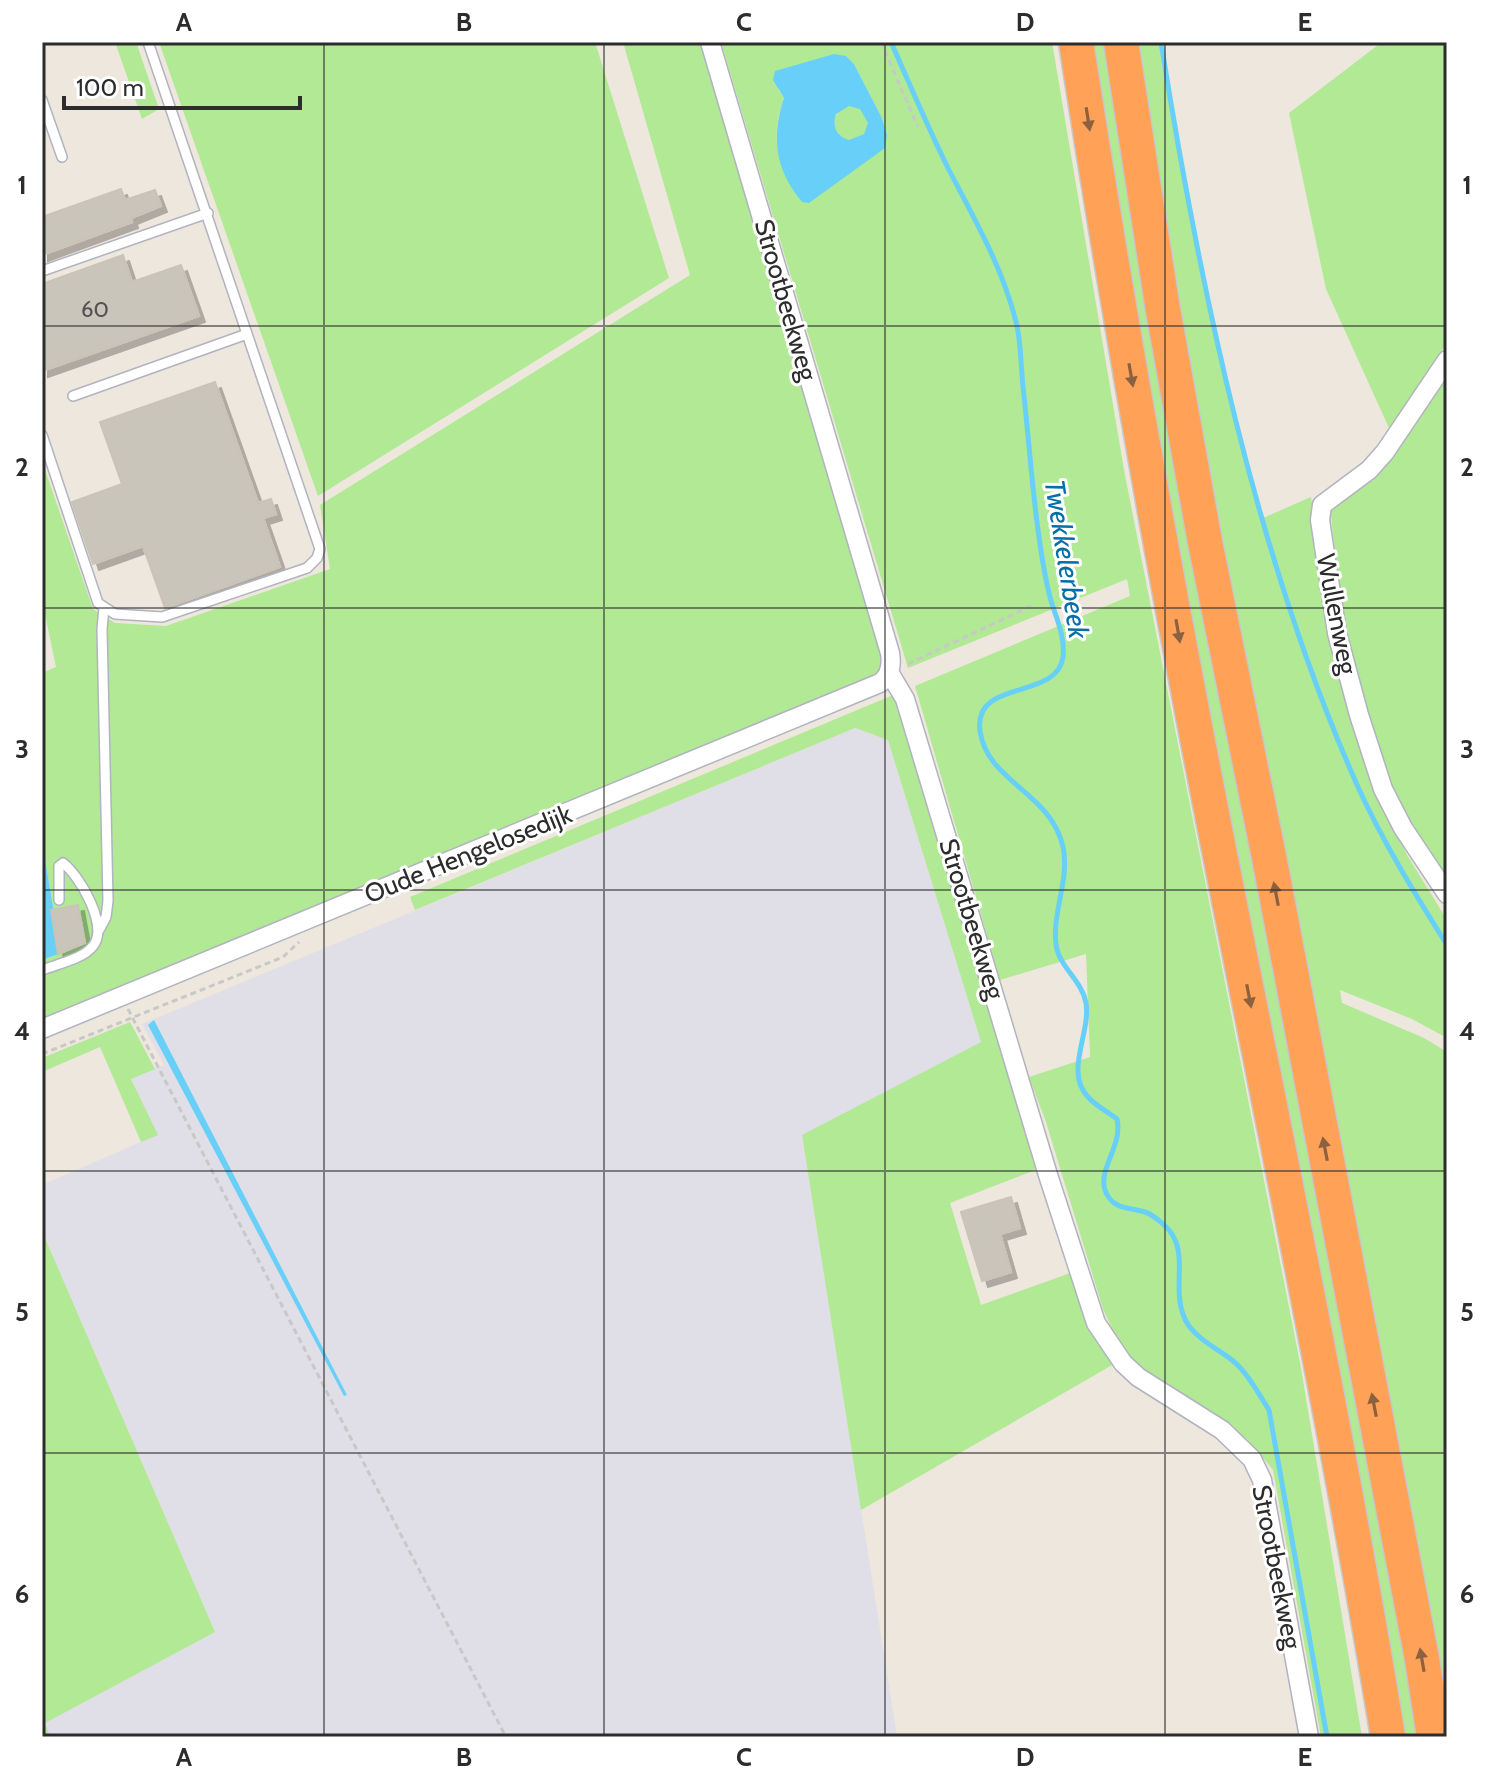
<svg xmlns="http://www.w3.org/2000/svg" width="1489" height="1779" viewBox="0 0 1489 1779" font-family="Cabin,sans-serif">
<defs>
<filter id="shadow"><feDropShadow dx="6" dy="6" stdDeviation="0" flood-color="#0004"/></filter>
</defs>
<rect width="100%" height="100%" fill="#eee7dd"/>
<path fill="#e0dee6" d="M855,728l33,12 93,302 -179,94 95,601h-847l-6,-14 171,-91 -173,-401v-46l115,-50 -26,-57 33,-13 -22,-41z"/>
<path fill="#b1e995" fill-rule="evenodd" d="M115,42h21l23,67 -17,10z
M159,42h436l74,236 -351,218z
M623,42h78l181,610 -1,20 -6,8 -833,344v-64l19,-8 -19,-110v-169l14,-6 -14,-67v-139l51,148 22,14 51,3 164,-57 -10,-64 370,-230z
M721,42h331l72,428 177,898 61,369h-41l-48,-267 -26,-31 -104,-67 -25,-30 -15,-33 -57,-187 -17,-45 61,-20 -4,-103 -86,26 -85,-294 215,-90 -3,-17 -219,89zM846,56l8,8 27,52 -79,86c-24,-39 -33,-59 -18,-104l-6,-9z
M1087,42h20l161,894 114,595 35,206h-24z
M1138,42h23c25,160 58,320 102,476l48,-21 21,148 11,45 34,102 30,63 40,65v118l-35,-19 -72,-29 2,13 82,35 23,14v685l-256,-1369z
M1382,42h65v301l-58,85 -63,-139 -37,-176z
M834 123a17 17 0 1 1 34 0a17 17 0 1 1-34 0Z
M1447,376v511c-43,-67 -78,-144 -95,-223 -12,-52 -16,-105 -22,-157l52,-38z
M898,693l143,475 -91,35 31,102 92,-33 41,92 -253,146 -59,-375 179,-93 -93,-302 -33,-12 -440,182 -5,-13z
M130,1022l25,47 -24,10 27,56 -17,7 -41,-95 -58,25v-14z
M42,1231l173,401 -170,91 5,14h-8z"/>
<path fill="#68d0f8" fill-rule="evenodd" d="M834,54l12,2 8,8 27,52 6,19 -2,13 -76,55 -7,-1c-27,-32 -31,-65 -18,-104l-11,-18 2,-9zM849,106l11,3 8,14 -4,11 -15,6c-13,-4 -17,-14 -13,-26z
M42,842l19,111 -19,7z
M154,1020l193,375 -3,1 -196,-371z"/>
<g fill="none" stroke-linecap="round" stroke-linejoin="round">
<path stroke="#68d0f8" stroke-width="5" d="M891,42c19,43 37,86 58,128 26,50 55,100 68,156 4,19 4,41 6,61 6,52 9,105 17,157 3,20 6,41 12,60 6,18 13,34 11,53 -6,44 -90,21 -83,74 7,51 71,61 83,116 7,32 -11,65 -7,97 2,22 26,36 30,59 5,30 -22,69 2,94 8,9 20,15 29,22 6,27 -19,49 -12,71 7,20 24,17 40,22 9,3 24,16 28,24 15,25 -4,61 16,90 11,15 29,23 43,34 16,13 26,33 37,50l58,327
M1161,42c39,247 95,516 197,745 25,55 57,107 89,158"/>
</g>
<path fill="#c9c5bb" stroke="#cac3b6" stroke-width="2" filter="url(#shadow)" d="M121,189l4,11 30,-10 6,16 -30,12 1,4 -90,33v-38z
M123,255l9,27 49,-17 18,51 -157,55v-87z
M215,382l43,121 13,-4 5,15 -13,4 17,49 -115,41 -22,-62 -50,18 -21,-62 50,-18 -22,-62z
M78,905l7,38 -27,11 -7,-44z
M1011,1197l9,31 -20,6 11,38 -29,9 -21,-69z"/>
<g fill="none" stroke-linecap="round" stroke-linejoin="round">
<defs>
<path id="lane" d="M42,100l20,57
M42,271l166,-58
M73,396l174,-62
M42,435l56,168 17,11 47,3 145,-49 10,-10 3,-9 -172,-507
M99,930l7,-13 2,-16 -6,-272 2,-21
M42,970c15,-6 41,-11 51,-24 16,-20 -13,-70 -30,-83l-4,3v34"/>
<path id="street" d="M1447,360l-62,92 -16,18 -47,35 -2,15 17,113 22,82 24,74 20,39 44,66
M889,672l16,27 143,476 48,148 27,40 15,14 84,53 30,29 10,21 47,257
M42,1029l838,-346c10,-7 12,-18 10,-30l-180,-611"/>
<path id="highway" d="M1076,42c35,225 74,450 117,674 65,340 139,679 195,1021
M1121,42l42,268 42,232 65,320 152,797 12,78"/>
</defs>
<use href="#lane" stroke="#b1b3c0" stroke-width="12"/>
<use href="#street" stroke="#b1b3c0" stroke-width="21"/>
<use href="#highway" stroke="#c8c8c8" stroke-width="37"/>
<path stroke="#c8c8c8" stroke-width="3" stroke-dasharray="6 4" stroke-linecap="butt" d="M881,42l37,85
M908,664l125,-59
M128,1009l378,728
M42,1054l241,-97 16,-15"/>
<use href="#lane" stroke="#fff" stroke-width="9"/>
<use href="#street" stroke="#fff" stroke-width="18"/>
<use href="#highway" stroke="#ffa157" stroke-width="34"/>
</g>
<defs><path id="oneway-solid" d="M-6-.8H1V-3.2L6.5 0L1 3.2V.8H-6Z" transform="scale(2)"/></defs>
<g fill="#8b613f">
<use href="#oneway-solid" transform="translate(1088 119) rotate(81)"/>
<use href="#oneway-solid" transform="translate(1131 375) rotate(80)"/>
<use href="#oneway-solid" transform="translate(1178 631) rotate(80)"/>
<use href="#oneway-solid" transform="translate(1276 894) rotate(-101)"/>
<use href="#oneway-solid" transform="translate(1249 996) rotate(79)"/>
<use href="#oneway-solid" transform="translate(1325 1149) rotate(-101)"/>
<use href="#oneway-solid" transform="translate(1374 1405) rotate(-101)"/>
<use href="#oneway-solid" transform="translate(1422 1660) rotate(-100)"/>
</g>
<path fill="none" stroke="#2c2c2c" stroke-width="2" stroke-opacity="0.55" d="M324,42v1695M604,42v1695M885,42v1695M1165,42v1695M42,326h1405M42,608h1405M42,890h1405M42,1171h1405M42,1453h1405"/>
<g text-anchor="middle" stroke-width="6" stroke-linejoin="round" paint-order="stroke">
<g font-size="22" fill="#535250">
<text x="95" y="317">60</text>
</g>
<g font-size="26" fill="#2c2c2c" stroke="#fff">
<text transform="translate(786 300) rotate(74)" y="9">Strootbeekweg</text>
<text transform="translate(1337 614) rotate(79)" y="9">Wullenweg</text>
<text transform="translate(468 854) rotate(-22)" y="9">Oude Hengelosedijk</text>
<text transform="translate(972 919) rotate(73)" y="9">Strootbeekweg</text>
<text transform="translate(1277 1567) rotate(79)" y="9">Strootbeekweg</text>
</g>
<g font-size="28" font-style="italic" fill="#036ea8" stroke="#fff">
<text transform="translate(1067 559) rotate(81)" y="10">Twekkelerbeek</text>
</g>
</g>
<rect width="1489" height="1779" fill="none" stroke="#ffffff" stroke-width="88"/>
<path d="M64 96v12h236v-12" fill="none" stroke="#2c2c2c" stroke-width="4"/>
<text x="76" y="96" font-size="24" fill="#2c2c2c" stroke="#ffffff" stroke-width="6" paint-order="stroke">100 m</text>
<rect x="44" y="44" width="1401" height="1691" fill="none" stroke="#2c2c2c" stroke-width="3"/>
<g font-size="26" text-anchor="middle" font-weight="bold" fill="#2c2c2c">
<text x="184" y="31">A</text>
<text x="464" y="31">B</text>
<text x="744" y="31">C</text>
<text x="1025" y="31">D</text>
<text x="1305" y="31">E</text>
<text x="22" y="194">1</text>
<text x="1467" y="194">1</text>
<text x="22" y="476">2</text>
<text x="1467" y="476">2</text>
<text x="22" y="758">3</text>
<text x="1467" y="758">3</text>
<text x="22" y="1040">4</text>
<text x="1467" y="1040">4</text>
<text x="22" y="1321">5</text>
<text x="1467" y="1321">5</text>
<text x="22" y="1603">6</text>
<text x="1467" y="1603">6</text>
<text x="184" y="1766">A</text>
<text x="464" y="1766">B</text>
<text x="744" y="1766">C</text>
<text x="1025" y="1766">D</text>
<text x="1305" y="1766">E</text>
</g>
</svg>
